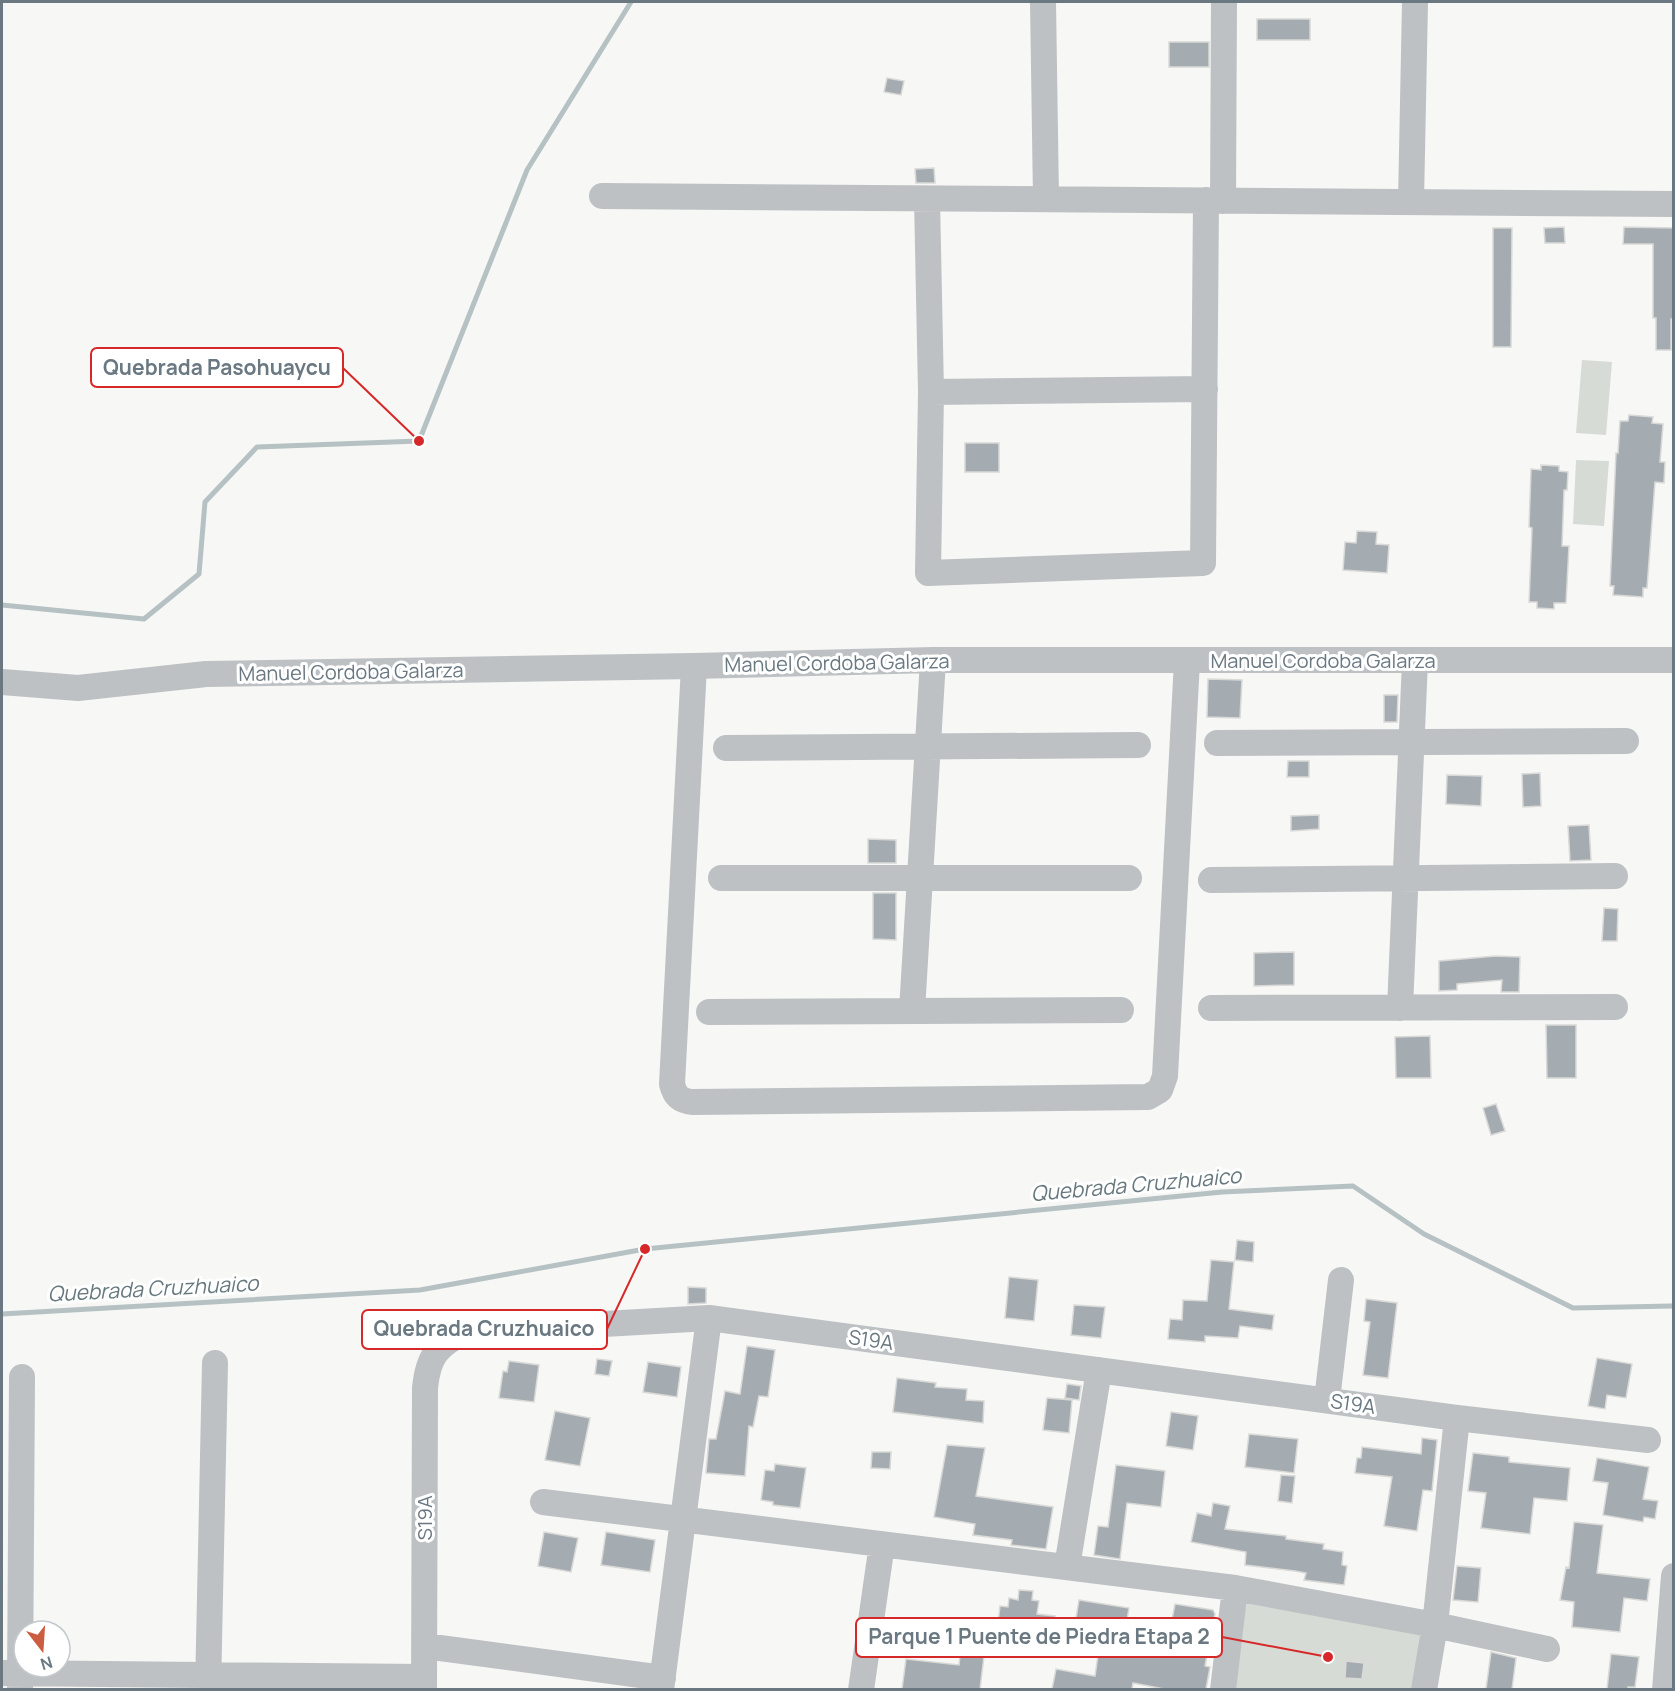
<svg xmlns="http://www.w3.org/2000/svg" width="1675" height="1691" viewBox="0 0 1675 1691" font-family="Manrope,sans-serif">
<rect width="100%" height="100%" fill="#f7f7f5"/>
<path fill="#d7dbd5" d="M1582,360l30,2 -6,73 -30,-2z
M1576,460l33,1 -5,65 -31,-2z
M1235,1588l200,37 -11,64 -201,1z"/>
<g fill="none" stroke-linecap="round" stroke-linejoin="round">
<path stroke="#b6c1c4" stroke-width="5" d="M2,605l142,14 55,-45 6,-72 52,-55 162,-6 108,-271 104,-168
M2,1314l418,-24 225,-41 577,-57 131,-6 71,48 149,74 99,-2"/>
</g>
<path fill="#a5acb1" stroke="#d9d9d7" stroke-width="1.5" d="M1257,19h53v21h-53z
M1169,42h40v25h-40z
M887,78l17,3 -3,14 -17,-3z
M934,168l1,15h-19l-1,-14z
M1564,227l1,16h-20l-1,-15z
M1624,227l50,1 -1,91h-2v31h-15v-32h-3v-74h-30z
M1493,228h19l-1,119h-18z
M1629,415l24,2 -1,6 11,1 -3,38h5l-1,21 -9,-1 -8,106h-4v9l-30,-2 1,-9h-4l6,-133h2l2,-32h8z
M965,443h34v29h-34z
M1541,465l18,1v5l9,1 -1,18h-3l-2,56h7l-3,57h-12v6l-17,-1v-6h-8l3,-74 -3,-1 2,-58 10,1z
M1357,531l20,1 -1,12 13,1 -2,28 -44,-3 2,-28 11,1z
M1208,679l34,1 -2,38 -33,-1z
M1384,695h14l-1,27h-13z
M1288,761h21v16h-22z
M1540,773l1,33 -18,1 -1,-33z
M1447,775l35,1 -1,30 -35,-2z
M1319,815v14l-28,2v-15z
M1589,825l2,35 -21,1 -2,-35z
M868,839l28,1v23h-28z
M873,893h23v47l-23,-1z
M1604,908l14,1 -1,32h-15z
M1294,952v33l-40,1v-33z
M1496,956l24,1 -1,35h-18l1,-12 -45,4v6l-18,1v-30z
M1546,1025h30v53h-29z
M1430,1036l1,42h-35l-1,-41z
M1496,1104l9,27 -14,4 -8,-27z
M1237,1240l17,2 -1,20 -18,-2z
M1211,1260l23,2 -5,47 45,6 -2,15 -32,-4 -2,12 -33,-2v6l-37,-3 2,-20 12,1 1,-20 24,1z
M1009,1277l29,3 -4,41 -29,-3z
M688,1287l18,1v15l-18,1z
M1366,1299l31,4 -9,75 -25,-3 7,-53 -6,-1z
M1074,1305l31,2 -4,31 -30,-3z
M747,1346l28,4 -7,47 -9,-1 -6,31 -4,-1 -4,50 -39,-3 3,-34h7l9,-48 15,3z
M1597,1358l35,6 -6,34 -19,-3 -2,14 -17,-3z
M597,1359l15,2 -3,15 -14,-2z
M509,1361l30,4 -5,37 -35,-4 4,-27 4,1z
M648,1362l33,5 -4,30 -34,-5z
M897,1378l39,5 -1,4 32,2 -1,11 18,1 -1,22 -90,-11z
M1067,1384l14,2 -2,14 -14,-2z
M1047,1398l25,2 -3,33 -26,-3z
M555,1411l35,7 -10,48 -35,-6z
M1171,1412l27,4 -5,34 -27,-4z
M1249,1434l49,5 -4,34 -49,-6z
M1422,1438l15,2 -5,51 -9,-1 -6,41 -33,-5 8,-49 -37,-4 2,-15h4l1,-11 59,7z
M947,1445l38,3 -9,48 77,11 -7,42 -35,-4 1,-5 -39,-5 2,-11 -41,-7z
M872,1452h19l-1,17 -19,-1z
M1473,1453l36,4v5l61,6 -3,33 -33,-3 -4,36 -49,-6 5,-35 -18,-2z
M1597,1458l52,9 -6,32 15,2 -3,18 -11,-2 -1,5 -40,-7 5,-32 -15,-2z
M775,1464l31,4 -6,40 -27,-3v-3l-12,-2 4,-30 9,1z
M1116,1465l49,6 -4,36 -34,-4 -7,56 -26,-4 4,-29 10,1z
M1281,1475l14,1 -3,27 -14,-2z
M1213,1503l17,3 -5,23 61,7v3l38,5 -1,5 20,3 -1,13 5,1 -3,19 -40,-5 2,-7 -11,-2 -50,-6 1,-13 -55,-10 6,-29 14,3z
M1574,1522l29,3 -6,48 53,6 -3,22 -23,-3 -4,34 -48,-5 2,-25 -14,-2 6,-33 3,1z
M544,1532l34,6 -7,34 -33,-6z
M606,1532l49,8 -5,32 -49,-7z
M1457,1566l24,2 -3,34 -25,-2z
M1019,1590l14,1 -1,9 7,1 -2,13 18,2 -4,39 -56,-6 5,-43 8,1 1,-9 9,2z
M1079,1600l50,8 -7,42 43,6 10,-52 38,6 2,4 -10,52 5,1 -4,22h-42l-31,-6 -1,6h-80l4,-20 39,7 6,-42 -27,-4z
M961,1645l24,3 -5,41h-78l4,-30 53,6z
M1491,1652l25,6 -4,31h-26z
M1611,1654l28,3 -4,30h-7v2h-21z
M1346,1661l18,2 -2,16 -17,-1z"/>
<g fill="none" stroke-linecap="round" stroke-linejoin="round">
<path stroke="#bdc1c4" stroke-width="26" d="M1043,2l3,197
M602,196l1072,8
M927,199l4,193 -3,181 275,-10 3,-363
M1223,201l1,-199
M1411,202l4,-200
M931,392l274,-3
M694,666l-22,418c3,12 8,17 21,18l455,-5 12,-7 5,-14 22,-415
M2,682l76,6 128,-14 488,-8 239,-6h741
M1217,743l409,-2
M726,748l412,-3
M721,878h408
M1211,880l404,-4
M1211,1008l404,-1
M1400,1008l15,-347
M912,1011l21,-351
M709,1012l412,-2
M1327,1400l14,-120
M543,1502l692,86 200,37 112,24
M1067,1567l32,-197
M425,1646l238,32
M2,1673l422,4
M20,1689l2,-312
M208,1690l7,-327
M424,1690l1,-302c3,-31 12,-43 40,-56l244,-14 748,100 191,22
M661,1690l48,-372
M861,1690l21,-146
M1223,1690l12,-102
M1424,1690l11,-65 22,-207
M1665,1690l9,-114"/>
</g>
<g text-anchor="middle" stroke-width="6" stroke-linejoin="round" paint-order="stroke">
<g font-size="20" fill="#6a7882" stroke="#fff">
<text x="1323" y="668">Manuel Cordoba Galarza</text>
<text transform="translate(837 663) rotate(-1)" y="7">Manuel Cordoba Galarza</text>
<text transform="translate(351 672) rotate(-1)" y="7">Manuel Cordoba Galarza</text>
<text transform="translate(871 1340) rotate(8)" y="7">S19A</text>
<text transform="translate(1353 1404) rotate(8)" y="7">S19A</text>
<text transform="translate(425 1518) rotate(-90)" y="7">S19A</text>
</g>
<g font-size="21" font-style="italic" fill="#66787e" stroke="#fff">
<text transform="translate(1136 1185) rotate(-5)" y="7">Quebrada Cruzhuaico</text>
<text transform="translate(153 1289) rotate(-3)" y="7">Quebrada Cruzhuaico</text>
</g>
</g>
<path fill="none" stroke="#d62828" stroke-width="2" d="M419 441L343 368M645 1249L607 1329M1328 1657L1222 1637"/>
<g fill="#d62828" stroke="#fff" stroke-width="2">
<circle cx="419" cy="441" r="6"/>
<circle cx="645" cy="1249" r="6"/>
<circle cx="1328" cy="1657" r="6"/>
</g>
<g fill="#fff" stroke="#d62828" stroke-width="2">
<rect x="91" y="348" width="252" height="39" rx="6"/>
<rect x="362" y="1310" width="245" height="39" rx="6"/>
<rect x="856" y="1618" width="366" height="39" rx="6"/>
</g>
<g font-size="21" text-anchor="middle" font-weight="bold" fill="#6a7882">
<text x="217" y="375">Quebrada Pasohuaycu</text>
<text x="484" y="1336">Quebrada Cruzhuaico</text>
<text x="1039" y="1644">Parque 1 Puente de Piedra Etapa 2</text>
</g>
<rect width="1675" height="1691" fill="none" stroke="#6a7882" stroke-width="6"/>
<g transform="translate(42 1649) rotate(163)"><circle r="28" fill="#ffffff" stroke="#c3c9cd" stroke-width="1.5"/>
<path d="M0-4.5L10 22L0 15L-10 22Z" fill="#cc5d40"/>
<text y="-9" font-size="16" font-weight="bold" text-anchor="middle" fill="#6a7882">N</text>
</g>
</svg>
